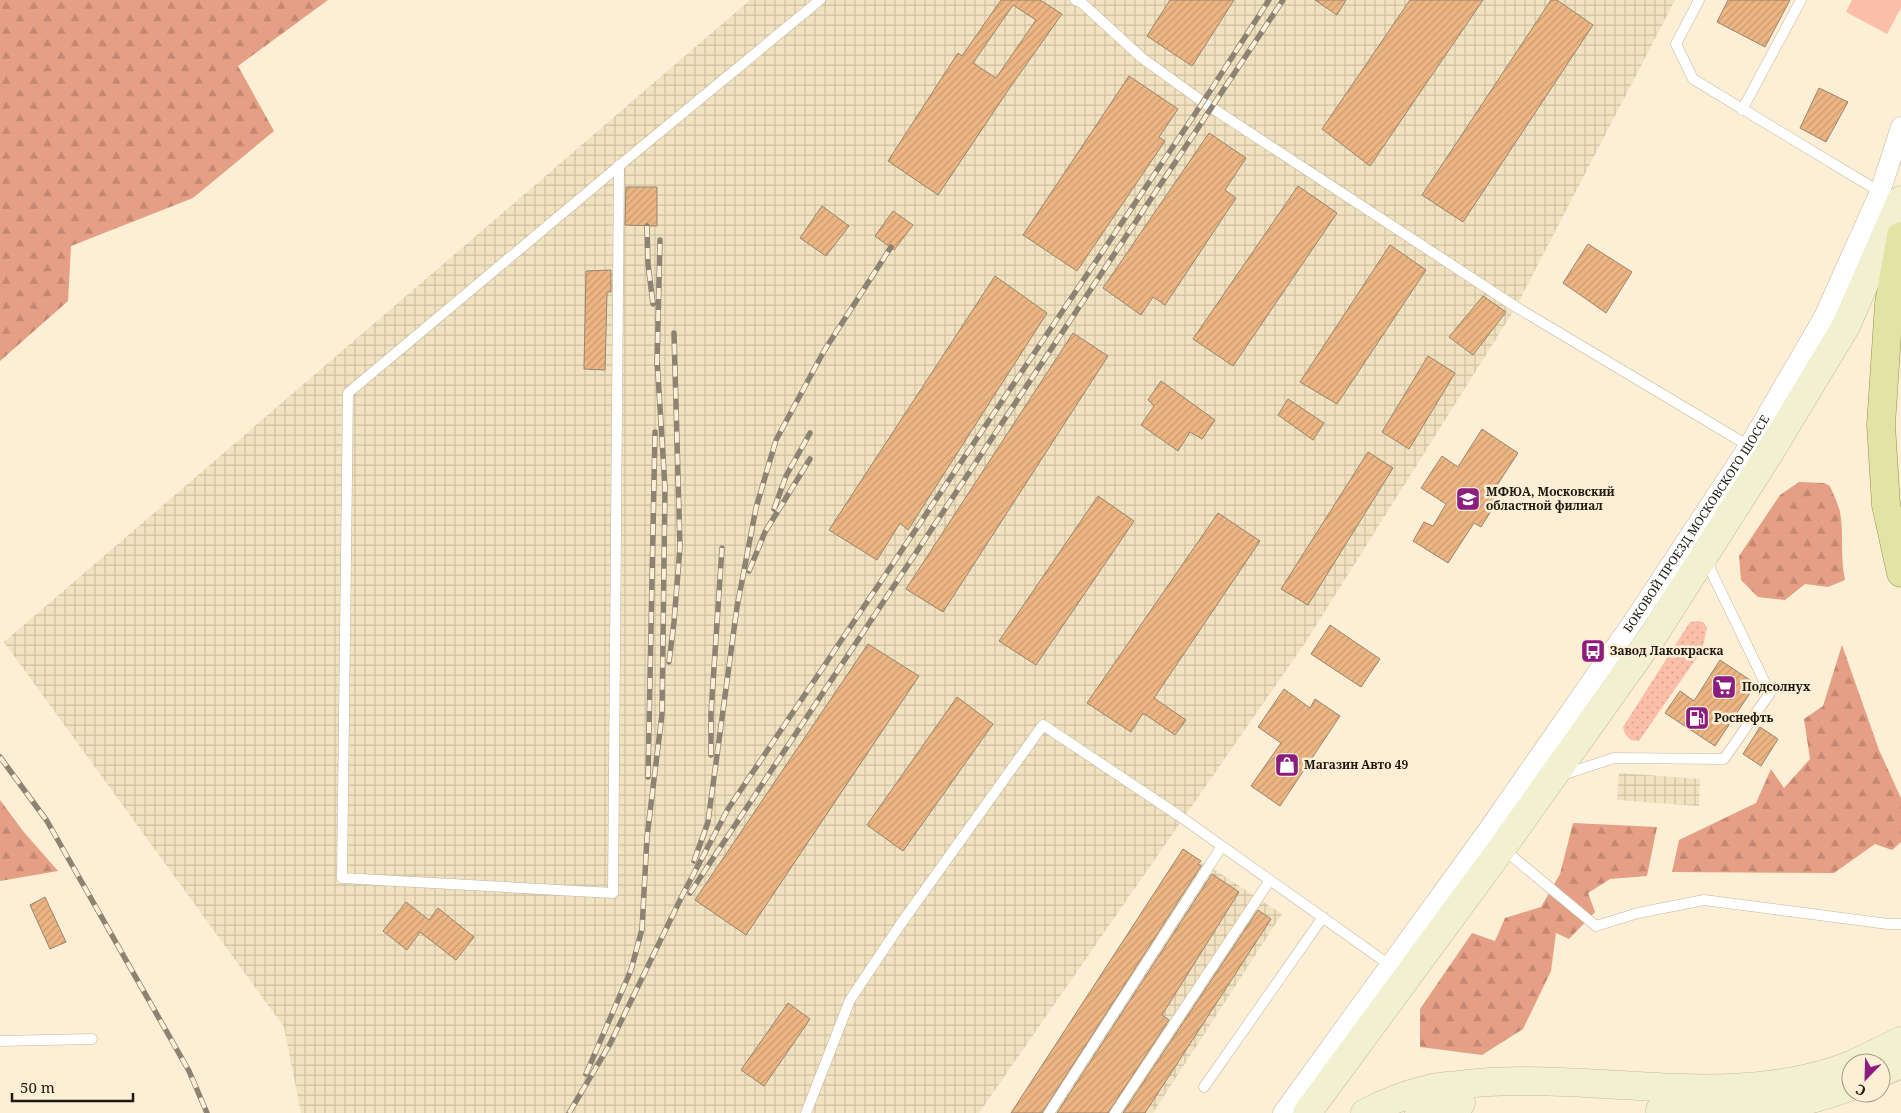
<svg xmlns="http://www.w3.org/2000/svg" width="1901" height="1113" viewBox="0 0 1901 1113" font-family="'Noto Serif',serif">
<defs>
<pattern id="industrial-grid" width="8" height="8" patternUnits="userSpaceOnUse" patternTransform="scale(1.25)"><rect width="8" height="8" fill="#f1e2c0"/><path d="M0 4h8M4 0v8" fill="none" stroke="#cec1a4"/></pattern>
<pattern id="grass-dots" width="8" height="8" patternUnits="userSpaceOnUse" patternTransform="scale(1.25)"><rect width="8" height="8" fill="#fbbea8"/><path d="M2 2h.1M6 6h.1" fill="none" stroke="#d7a390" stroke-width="1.8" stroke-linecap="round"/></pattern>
<pattern id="forest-firs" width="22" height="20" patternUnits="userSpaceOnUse" patternTransform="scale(1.25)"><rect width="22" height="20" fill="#e59f85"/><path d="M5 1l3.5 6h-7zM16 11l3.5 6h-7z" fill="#c48872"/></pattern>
<pattern id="building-hatch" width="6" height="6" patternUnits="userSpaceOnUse" patternTransform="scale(1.25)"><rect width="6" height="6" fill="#ecb582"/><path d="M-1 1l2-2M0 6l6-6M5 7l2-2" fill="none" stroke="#ca9b6f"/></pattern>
</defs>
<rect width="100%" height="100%" fill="#fcefd5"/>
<path fill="url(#industrial-grid)" d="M750,0h925l-159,307 -211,336 -326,470h-678l-17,-86 -280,-385z
M1619,773l81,6 -1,27 -82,-6z
M1183,849l99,65 -129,199h-142z"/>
<path fill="url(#grass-dots)" d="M1699,621l5,2 3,5 -5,22 -63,91 -8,-1 -6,-6 -2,-7 67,-105z"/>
<path fill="url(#forest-firs)" d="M0,0h328l-90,66 36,65 -81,67 -122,48 -3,55 -68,60z
M1799,482l25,1 6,3c3,8 8,17 10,26 4,23 0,45 5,68l-17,7 -23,-3 -20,16 -27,-3 -17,-17 -2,-24 41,-61z
M1842,645l37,105 22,48v44l-9,8 -17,-6 -41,29 -162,-1 7,-32 77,-37 15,-34 13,19 26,-29 -6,-40 19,-13z
M0,800l23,31 35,40 -58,10z
M1573,823l84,4 -10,49 -37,3 -22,14 7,19 -26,27 -13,-6 -5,38 -28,58 -41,26 -62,-8v-38l52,-76 23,8 10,-23 36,-11 19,-33z"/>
<path fill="#fbbea8" d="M1852,0h49v8l-14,26 -41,-22z"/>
<path fill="url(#building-hatch)" stroke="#998471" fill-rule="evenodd" d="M1001,0h39l22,14 -51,72 -73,109 -50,-34 70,-108 4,3zM1013,5l23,15 -40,58 -23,-15z
M1170,0h64l-42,66 -45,-30z
M1315,0h31l-9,15z
M1410,0h73l-113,166 -48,-37z
M1551,0h6l36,25 -130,197 -41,-27z
M1728,0h62l-25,47 -48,-25z
M1129,76l49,33 -19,28 6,4 -88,130 -54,-36z
M1819,88l29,14 -22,40 -26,-14z
M1209,133l37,25 -21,32 11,8 -71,107 -12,-8 -12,18 -38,-27z
M1298,186l39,27 -104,153 -40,-27z
M626,187h31v39l-32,-1z
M822,206l27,20 -23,30 -26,-18z
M893,211l20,14 -19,25 -19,-14z
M1588,244l44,28 -26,41 -43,-30z
M1390,245l36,25 -89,134 -37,-22z
M611,270v22h-4l-2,78 -21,-1 2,-98z
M995,276l52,37 -139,217 -8,-7 -23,37 -48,-30z
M1483,296l23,16 -33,43 -24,-18z
M1073,333l35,23 -165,256 -37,-23z
M1428,356l27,17 -46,76 -27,-17z
M1161,381l54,39 -13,19 -12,-7 -12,19 -37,-26 13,-19 -6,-6z
M1288,399l36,24 -11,17 -35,-25z
M1482,429l36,24 -24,37 7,5 -20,32 -7,-4 -26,40 -35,-22 11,-19 9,4 13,-22 -25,-16 21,-32 16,11z
M1368,452l25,16 -85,137 -27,-16z
M1098,496l36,25 -98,144 -37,-24z
M1218,513l42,28 -106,157 32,22 -11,15 -32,-22 -12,19 -44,-29z
M1330,625l50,34 -19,28 -50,-33z
M868,644l51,32 -173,259 -51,-35z
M1720,660l36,24 -41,62 -50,-33 15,-22 14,10z
M1284,689l26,19 5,-9 25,17 -60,90 -29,-20 30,-43 -23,-16z
M957,697l36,27 -90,127 -36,-26z
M1760,727l18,12 -17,27 -18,-12z
M1183,849l18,12 -3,3 3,2 -159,247h-31z
M1212,874l27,18 -77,123 7,5 -61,93h-51z
M45,897l21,45 -16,7 -20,-44z
M406,902l23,18 9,-12 36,29 -18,23 -36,-28 -13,18 -24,-19z
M1258,910l13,9 -126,194h-22z
M788,1003l22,16 -46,67 -23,-16z"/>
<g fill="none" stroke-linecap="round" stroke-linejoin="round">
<defs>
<path id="service" d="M1075,0l7,3 60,55 61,44 313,205 233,139
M1699,0l-23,44 17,35 187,113
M1742,110l59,-110
M619,165l-6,728 -271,-15 6,-485 284,-238 188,-155
M1562,775l52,-17 110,1 46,-66 -60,-124 1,-12
M1502,848l94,78 42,-13 66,-13 184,24h13
M0,1041l92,-2
M1204,1087l119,-170
M806,1113l44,-113 50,-75 143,-200 135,90 213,151
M1049,1113l173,-267
M1115,1113l155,-233"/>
<g id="minor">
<path id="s1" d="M1283,1113l203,-280 149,-214 114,-173 75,-129 56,-125 21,-65"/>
</g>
<path id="secondary" d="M1855,1063l46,-22
M1881,1073l20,-9
M1660,1110c65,3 130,1 191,-24
M1307,1113l195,-265 153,-215 115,-181 76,-126 55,-126
M1365,1113c19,-10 42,-19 63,-24 12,-3 26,-3 38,-5 128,-14 262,29 385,-19
M1419,1113l12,-5 30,-5"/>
<path id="primary" d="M1901,236l-12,68 -8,121 5,80 15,68"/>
</defs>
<use href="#service" stroke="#c3b79e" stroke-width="11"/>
<use href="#minor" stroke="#c3b79e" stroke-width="21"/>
<use href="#secondary" stroke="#c3b79e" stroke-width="29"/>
<use href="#primary" stroke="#92904a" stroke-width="29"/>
<use href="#service" stroke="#fff" stroke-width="10"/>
<use href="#minor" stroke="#fff" stroke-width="20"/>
<use href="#secondary" stroke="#f1f1d2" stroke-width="28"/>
<use href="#primary" stroke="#e3e3a5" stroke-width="28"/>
<defs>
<path id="rail" d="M647,226l1,38 5,40
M657,365l3,-125
M774,509l12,-33 24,-43
M749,571l16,-39 45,-73
M669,662l5,-40 6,-75 -6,-214
M711,755v-42l11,-165
M0,757l47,64 142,250 18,42
M648,777l7,-345
M694,861l14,-39 29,-215 19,-99 20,-68 48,-89 67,-104
M690,893l593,-893
M586,1074l45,-104 11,-41 5,-92 15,-123 3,-226 -8,-129
M569,1113l41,-69 74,-152 44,-83 475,-707 66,-102"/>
</defs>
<use href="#rail" stroke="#8c8372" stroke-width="5.5"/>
<use href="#rail" stroke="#fcefd5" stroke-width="4" stroke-dasharray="11" stroke-linecap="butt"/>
</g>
<defs>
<symbol id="university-square" viewBox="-11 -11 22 22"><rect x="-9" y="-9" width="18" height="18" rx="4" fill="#8c1c7e" stroke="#fcefd5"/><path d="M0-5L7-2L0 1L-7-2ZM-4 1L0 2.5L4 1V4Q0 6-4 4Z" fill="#fff"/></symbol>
<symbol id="bus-square" viewBox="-11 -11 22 22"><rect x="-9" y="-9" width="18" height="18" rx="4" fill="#8c1c7e" stroke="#fcefd5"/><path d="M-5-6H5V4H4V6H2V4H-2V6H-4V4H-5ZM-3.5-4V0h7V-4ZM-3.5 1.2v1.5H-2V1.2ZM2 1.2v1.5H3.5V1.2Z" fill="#fff"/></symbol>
<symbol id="supermarket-square" viewBox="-11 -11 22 22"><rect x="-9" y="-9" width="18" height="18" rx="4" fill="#8c1c7e" stroke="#fcefd5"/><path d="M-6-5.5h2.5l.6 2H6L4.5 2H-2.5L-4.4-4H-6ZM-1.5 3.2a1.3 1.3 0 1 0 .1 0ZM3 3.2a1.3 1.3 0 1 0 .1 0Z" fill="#fff"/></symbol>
<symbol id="fuel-square" viewBox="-11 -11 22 22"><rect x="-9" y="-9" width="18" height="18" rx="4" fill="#8c1c7e" stroke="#fcefd5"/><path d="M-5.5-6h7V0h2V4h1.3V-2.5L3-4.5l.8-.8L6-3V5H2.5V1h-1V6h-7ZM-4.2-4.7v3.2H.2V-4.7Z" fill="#fff"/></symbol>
<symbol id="shop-square" viewBox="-11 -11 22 22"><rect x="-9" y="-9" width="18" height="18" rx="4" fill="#8c1c7e" stroke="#fcefd5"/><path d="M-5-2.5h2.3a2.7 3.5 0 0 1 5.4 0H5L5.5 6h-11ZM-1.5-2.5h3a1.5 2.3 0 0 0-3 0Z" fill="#fff"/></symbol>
</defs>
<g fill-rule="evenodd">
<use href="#university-square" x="1454" y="485" width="28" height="28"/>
<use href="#bus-square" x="1579" y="637" width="28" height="28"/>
<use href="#supermarket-square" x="1710" y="673" width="28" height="28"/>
<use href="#fuel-square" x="1683" y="704" width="28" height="28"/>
<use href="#shop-square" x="1273" y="751" width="28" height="28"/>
</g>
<g text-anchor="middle" stroke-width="5" stroke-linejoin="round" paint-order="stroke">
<g font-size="12" font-weight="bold" fill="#1e1a11" stroke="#fcefd5" text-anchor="start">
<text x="1486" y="496">МФЮА, Московский<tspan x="1486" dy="14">областной филиал</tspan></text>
<text x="1610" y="655">Завод Лакокраска</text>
<text x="1742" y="691">Подсолнух</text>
<text x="1714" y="722">Роснефть</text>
<text x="1304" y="769">Магазин Авто 49</text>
</g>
<g font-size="12" fill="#1e1a11" stroke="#fcefd5">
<text dy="4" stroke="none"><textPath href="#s1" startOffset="720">БОКОВОЙ ПРОЕЗД МОСКОВСКОГО ШОССЕ</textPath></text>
</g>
</g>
<g transform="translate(1866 1078) rotate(203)"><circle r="24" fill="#fcefd5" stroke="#a39a87"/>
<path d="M0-4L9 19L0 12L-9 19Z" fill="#8c1c7e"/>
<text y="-8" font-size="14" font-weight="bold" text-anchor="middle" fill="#1e1a11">С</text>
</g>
<path d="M12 1093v8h121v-8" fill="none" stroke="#1e1a11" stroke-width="2.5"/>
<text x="20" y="1093" font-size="15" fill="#1e1a11" stroke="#fcefd5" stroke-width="4" paint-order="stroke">50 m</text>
</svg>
